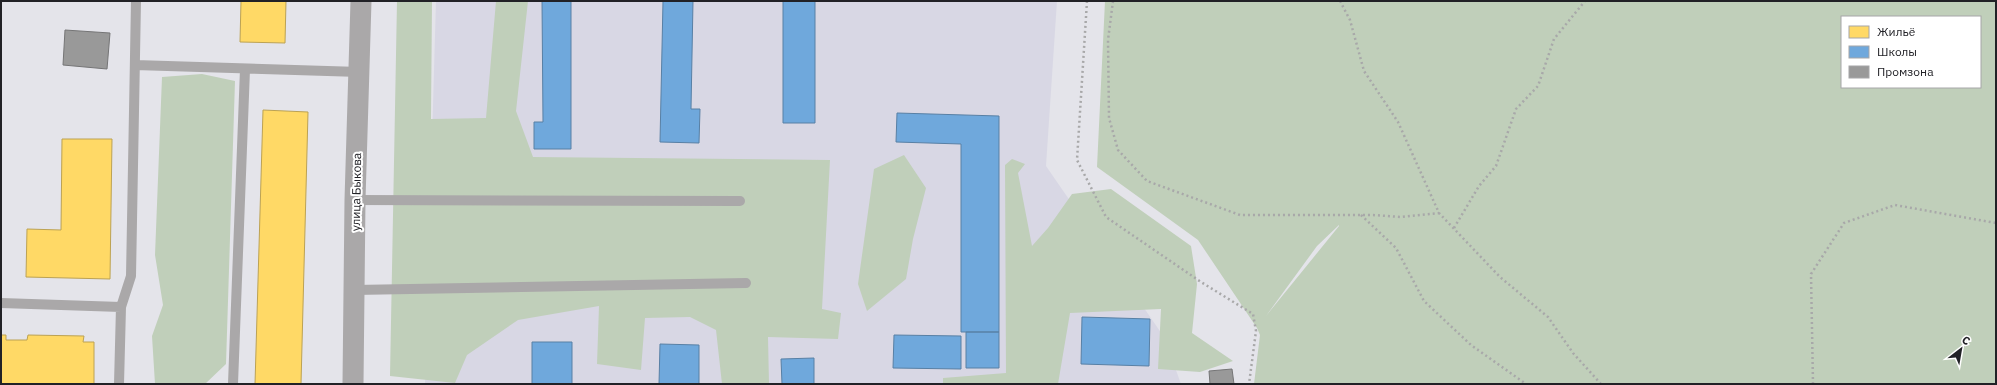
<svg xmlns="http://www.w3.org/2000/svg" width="1997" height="385" font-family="'IBM Plex Sans',sans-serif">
<rect width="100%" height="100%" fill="#e4e4ea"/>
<path fill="#d8d7e4" d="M 436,1 L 1057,1 L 1046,166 L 1164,337 L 1181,384 L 425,384 Z"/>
<path fill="#c0cfba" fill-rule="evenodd" d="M 397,1 L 432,1 L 431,119 L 486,118 L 496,1 L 528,1 L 516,111 L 533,157 L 830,160 L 822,309 L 841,313 L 838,339 L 768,337 L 769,384 L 722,384 L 716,330 L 690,317 L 645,318 L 641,370 L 597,364 L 599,306 L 518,320 L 467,355 L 455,383 L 390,376 Z
M 1105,1 L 1996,1 L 1996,384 L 1254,384 L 1260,335 L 1257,328 L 1198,240 L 1097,167 ZM 1842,17 L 1980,17 L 1980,87 L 1842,87 ZM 1339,225 L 1339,226 L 1266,316 L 1317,246 Z
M 202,74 L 235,81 L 226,364 L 205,384 L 155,384 L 152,336 L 163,305 L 155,255 L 162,77 Z
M 904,155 L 926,188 L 913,239 L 906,279 L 867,311 L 858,284 L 874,169 Z
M 1012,159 L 1025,164 L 1018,173 L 1032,246 L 1048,228 L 1072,194 L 1111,189 L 1191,246 L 1197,284 L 1192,333 L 1233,361 L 1200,372 L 1158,369 L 1161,309 L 1070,313 L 1058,384 L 943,384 L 943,378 L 1006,373 L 1005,165 Z"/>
<path fill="#ffd966" stroke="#bca253" d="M 241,1 L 286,1 L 285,43 L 240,42 Z
M 263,110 L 308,112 L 301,384 L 255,384 Z
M 62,139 L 112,139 L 110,279 L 26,277 L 27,229 L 61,230 Z
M 1,335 L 6,335 L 6,340 L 27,340 L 28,335 L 84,336 L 83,342 L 94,342 L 94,384 L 1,384 Z"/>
<path fill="#6fa8dc" stroke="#5880a5" d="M 542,1 L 571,1 L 571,149 L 534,149 L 534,122 L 543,122 Z
M 663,1 L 693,1 L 691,109 L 700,109 L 699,143 L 660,142 Z
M 783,1 L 815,1 L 815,123 L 783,123 Z
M 897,113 L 999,116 L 999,332 L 961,332 L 961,144 L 896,142 Z
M 1082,317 L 1150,319 L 1149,366 L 1081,364 Z
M 966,332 L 999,332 L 999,368 L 966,368 Z
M 894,335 L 961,336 L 961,369 L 893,368 Z
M 532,342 L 572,342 L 572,384 L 532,384 Z
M 660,344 L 699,345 L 699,384 L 659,384 Z
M 814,358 L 814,384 L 782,384 L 781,359 Z"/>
<path fill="#999" stroke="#757576" d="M 65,30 L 110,33 L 107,69 L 63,65 Z
M 1232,369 L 1234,384 L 1210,384 L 1209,371 Z"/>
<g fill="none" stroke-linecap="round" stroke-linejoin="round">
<path stroke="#a8a8a9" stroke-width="2.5" stroke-dasharray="2 3" stroke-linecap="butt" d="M 1087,1 L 1077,160 L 1106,217 L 1201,282 L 1253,314 L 1256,331 L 1249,384
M 1113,1 L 1108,40 L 1109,118 L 1118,150 L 1147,181 L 1240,215 L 1373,215 L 1401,217 L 1439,213
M 1340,1 L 1350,20 L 1364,71 L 1398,122 L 1439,213 L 1500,277 L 1548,317 L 1573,353 L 1601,384
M 1361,215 L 1396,248 L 1424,301 L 1471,345 L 1526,384
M 1454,228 L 1479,186 L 1496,166 L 1516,109 L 1538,86 L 1554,39 L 1585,1
M 1813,384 L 1811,274 L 1844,223 L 1895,205 L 1996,223"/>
<path stroke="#aaa8a9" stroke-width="10" d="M 135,65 L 360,72
M 355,200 L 740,201
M 354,290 L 746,283
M 1,303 L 121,307
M 119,384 L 121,307 L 131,276 L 136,1
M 233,384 L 245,69"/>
<path stroke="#aaa8a9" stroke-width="21" d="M 353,384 L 355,200 L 361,1"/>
</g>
<g text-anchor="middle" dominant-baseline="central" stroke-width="4" stroke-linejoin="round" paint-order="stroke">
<g font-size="12" fill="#212126" stroke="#fff">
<text transform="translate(356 192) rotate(-89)">улица Быкова</text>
</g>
</g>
<rect width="1997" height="385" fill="none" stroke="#212126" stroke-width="4"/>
<rect x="1841" y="16" width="140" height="72" fill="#ffffff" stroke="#a6a6a8"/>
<rect x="1849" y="26" width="20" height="12" fill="#ffd966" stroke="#a6a6a8"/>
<text x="1877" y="36" font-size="12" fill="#212126">Жильё</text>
<rect x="1849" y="46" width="20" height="12" fill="#6fa8dc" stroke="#a6a6a8"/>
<text x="1877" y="56" font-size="12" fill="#212126">Школы</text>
<rect x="1849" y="66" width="20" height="12" fill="#999999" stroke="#a6a6a8"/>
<text x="1877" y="76" font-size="12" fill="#212126">Промзона</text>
<g transform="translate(1961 349) rotate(31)" stroke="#ffffff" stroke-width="3" paint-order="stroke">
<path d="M0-3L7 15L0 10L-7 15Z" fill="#212126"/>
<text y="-6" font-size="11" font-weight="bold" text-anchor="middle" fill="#212126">С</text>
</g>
</svg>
